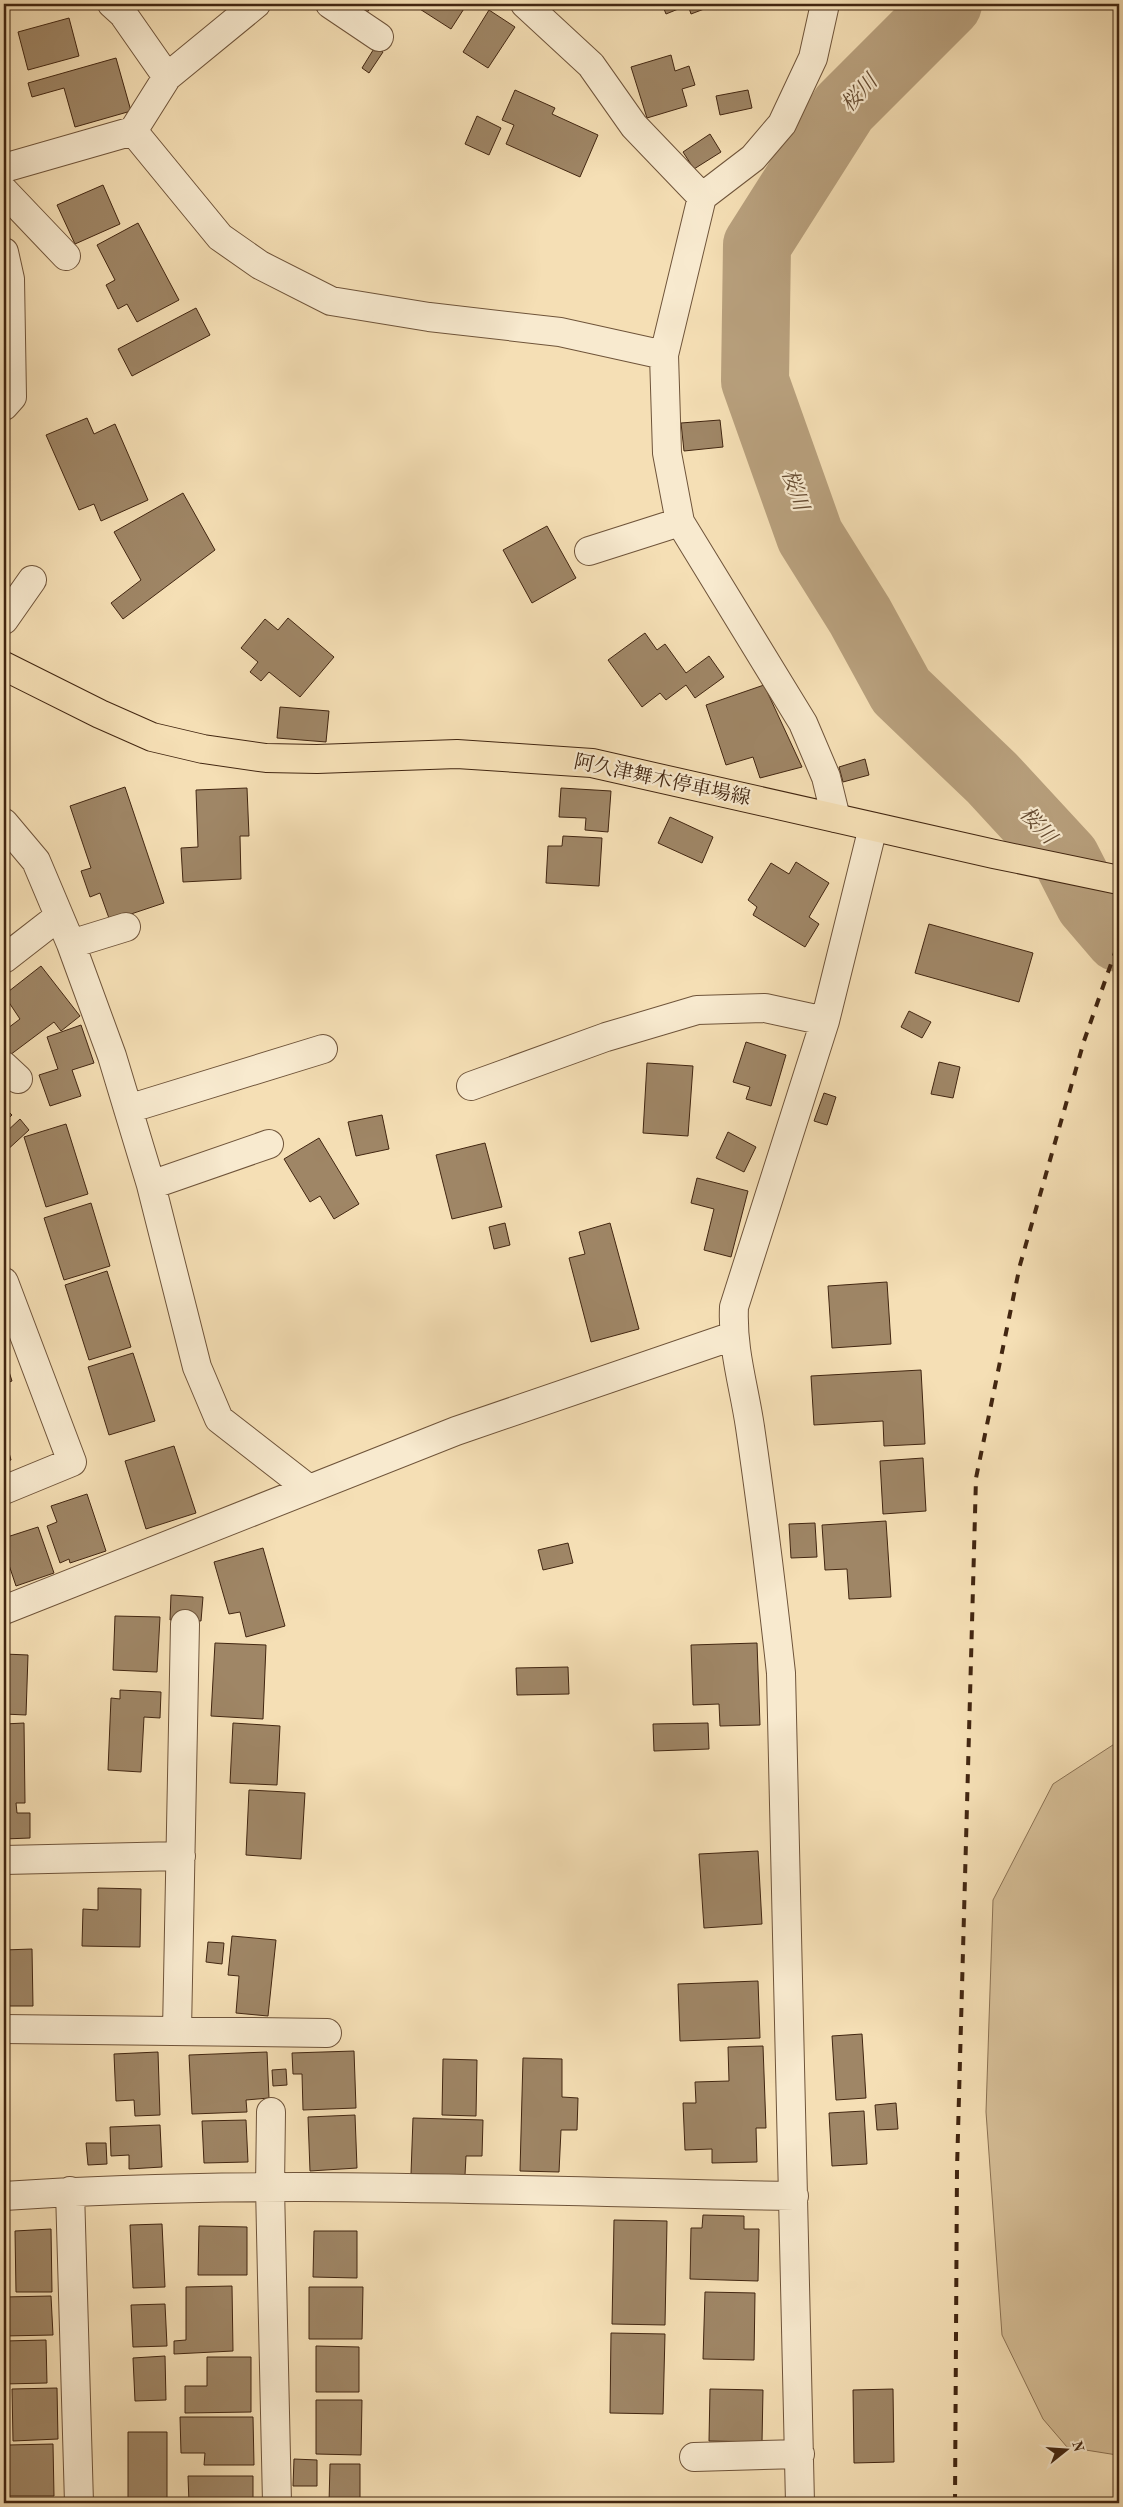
<svg xmlns="http://www.w3.org/2000/svg" width="1123" height="2507" font-family="'Old Standard TT','Noto Serif JP',serif">
<rect width="100%" height="100%" fill="#f5dfb5"/>
<filter id="stains"><feTurbulence type="fractalNoise" baseFrequency=".004" numOctaves="4"/><feColorMatrix values="0 0 0 0 .2 0 0 0 0 .09 0 0 0 0 .02 0 0 0 .5 -.17"/></filter>
<radialGradient id="worn" r=".72"><stop offset=".6" stop-color="#630" stop-opacity="0"/><stop offset="1" stop-color="#630" stop-opacity=".3"/></radialGradient>
<path fill="#d7c099" stroke="#8c7355" d="M 1119,1741 L 1119,2454 L 1117,2455 L 1067,2447 L 1043,2419 L 1002,2335 L 986,2112 L 993,1900 L 1053,1784 Z"/>
<g fill="none" stroke-linecap="round" stroke-linejoin="round">
<path stroke="#b8a07d" stroke-width="68" d="M 948,4 L 844,108 L 757,245 L 755,381 L 810,536 L 860,616 L 901,691 L 992,778 L 1066,858 L 1089,903 L 1119,938"/>
</g>
<path fill="#9f8666" stroke="#422611" d="M 351,4 L 373,4 L 366,14 Z
M 412,4 L 467,4 L 451,29 Z
M 662,4 L 711,4 L 712,6 L 691,14 L 688,5 L 666,14 Z
M 489,10 L 515,27 L 488,68 L 463,52 Z
M 69,18 L 79,56 L 28,70 L 18,32 Z
M 375,47 L 383,52 L 369,73 L 362,68 Z
M 671,55 L 675,71 L 689,66 L 695,85 L 682,89 L 687,106 L 647,118 L 631,67 Z
M 116,58 L 131,111 L 75,127 L 64,88 L 32,97 L 28,83 Z
M 515,90 L 555,108 L 552,114 L 598,135 L 580,177 L 506,144 L 514,125 L 502,120 Z
M 748,90 L 752,108 L 720,115 L 716,96 Z
M 477,116 L 501,128 L 489,155 L 465,144 Z
M 710,134 L 721,152 L 694,169 L 683,152 Z
M 103,185 L 120,224 L 75,244 L 57,205 Z
M 138,223 L 179,300 L 137,322 L 127,304 L 118,309 L 106,285 L 115,280 L 97,245 Z
M 196,308 L 210,335 L 132,376 L 118,349 Z
M 87,418 L 94,434 L 115,424 L 148,500 L 101,521 L 94,504 L 79,510 L 46,435 Z
M 720,420 L 723,447 L 684,451 L 681,423 Z
M 183,493 L 215,550 L 123,619 L 111,603 L 141,580 L 114,532 Z
M 547,526 L 576,578 L 532,603 L 503,550 Z
M 288,618 L 334,657 L 300,697 L 269,672 L 261,681 L 250,672 L 258,662 L 241,648 L 265,619 L 278,630 Z
M 645,633 L 657,650 L 665,644 L 686,673 L 709,656 L 724,677 L 695,698 L 686,685 L 666,700 L 660,693 L 642,707 L 608,660 Z
M 764,685 L 802,767 L 760,778 L 753,757 L 726,765 L 706,705 Z
M 280,707 L 329,711 L 326,742 L 277,738 Z
M 865,759 L 869,775 L 843,782 L 839,767 Z
M 125,787 L 164,903 L 110,921 L 100,893 L 90,897 L 81,871 L 91,868 L 70,806 Z
M 247,788 L 249,836 L 240,836 L 241,879 L 183,882 L 181,848 L 198,847 L 196,790 Z
M 561,788 L 611,791 L 608,832 L 585,830 L 586,818 L 559,817 Z
M 670,817 L 713,837 L 702,863 L 658,843 Z
M 563,836 L 602,838 L 599,886 L 546,883 L 548,846 L 562,846 Z
M 796,862 L 829,883 L 809,917 L 819,924 L 805,947 L 753,915 L 757,907 L 748,900 L 771,863 L 789,874 Z
M 929,924 L 1033,953 L 1019,1002 L 915,973 Z
M 41,966 L 80,1016 L 61,1031 L 54,1022 L 10,1055 L 4,1047 L 4,1031 L 20,1019 L 4,995 Z
M 909,1011 L 931,1022 L 922,1038 L 901,1027 Z
M 81,1025 L 94,1063 L 72,1070 L 81,1096 L 50,1106 L 39,1075 L 58,1069 L 47,1037 Z
M 746,1042 L 786,1055 L 771,1106 L 746,1099 L 750,1087 L 733,1082 Z
M 939,1062 L 960,1067 L 953,1098 L 931,1094 Z
M 647,1063 L 693,1066 L 688,1136 L 643,1133 Z
M 824,1093 L 836,1097 L 827,1125 L 814,1121 Z
M 4,1107 L 12,1115 L 4,1123 Z
M 382,1115 L 389,1149 L 356,1156 L 348,1122 Z
M 20,1119 L 29,1130 L 4,1153 L 4,1134 Z
M 66,1124 L 88,1194 L 46,1207 L 24,1137 Z
M 728,1132 L 756,1147 L 744,1172 L 716,1158 Z
M 319,1138 L 359,1204 L 334,1219 L 320,1196 L 310,1202 L 284,1159 Z
M 485,1143 L 502,1207 L 452,1219 L 436,1155 Z
M 697,1178 L 748,1191 L 731,1257 L 704,1250 L 714,1209 L 691,1203 Z
M 91,1203 L 110,1266 L 64,1280 L 44,1218 Z
M 505,1223 L 510,1245 L 494,1249 L 489,1227 Z
M 610,1223 L 639,1329 L 591,1342 L 569,1258 L 585,1254 L 579,1232 Z
M 107,1271 L 131,1347 L 89,1360 L 65,1285 Z
M 887,1282 L 891,1344 L 832,1348 L 828,1286 Z
M 133,1353 L 155,1421 L 109,1435 L 88,1367 Z
M 4,1356 L 12,1381 L 4,1384 Z
M 921,1370 L 925,1444 L 884,1446 L 883,1421 L 814,1425 L 811,1376 Z
M 4,1434 L 11,1460 L 4,1462 Z
M 174,1446 L 196,1513 L 146,1529 L 125,1461 Z
M 923,1458 L 926,1511 L 883,1514 L 880,1461 Z
M 87,1494 L 106,1551 L 70,1563 L 69,1559 L 60,1563 L 47,1526 L 57,1522 L 51,1506 Z
M 886,1521 L 891,1597 L 849,1599 L 847,1569 L 825,1570 L 822,1525 Z
M 815,1523 L 817,1557 L 791,1558 L 789,1524 Z
M 38,1527 L 54,1573 L 16,1586 L 4,1550 L 4,1538 Z
M 568,1543 L 573,1563 L 543,1570 L 538,1550 Z
M 263,1548 L 285,1626 L 246,1637 L 240,1612 L 229,1614 L 214,1562 Z
M 171,1595 L 203,1597 L 201,1621 L 170,1620 Z
M 115,1616 L 160,1617 L 157,1672 L 113,1670 Z
M 215,1643 L 266,1645 L 263,1719 L 211,1716 Z
M 757,1643 L 760,1725 L 720,1726 L 719,1704 L 693,1705 L 691,1645 Z
M 4,1654 L 28,1655 L 26,1715 L 4,1714 Z
M 568,1667 L 569,1694 L 517,1695 L 516,1668 Z
M 120,1690 L 161,1692 L 160,1718 L 144,1717 L 141,1772 L 108,1770 L 111,1698 L 120,1699 Z
M 24,1723 L 25,1803 L 16,1803 L 17,1813 L 30,1813 L 30,1838 L 4,1839 L 4,1724 Z
M 233,1723 L 280,1726 L 277,1785 L 230,1783 Z
M 708,1723 L 709,1749 L 654,1751 L 653,1724 Z
M 249,1790 L 305,1793 L 301,1859 L 246,1855 Z
M 758,1851 L 762,1924 L 704,1928 L 699,1854 Z
M 98,1888 L 141,1889 L 140,1947 L 82,1946 L 83,1909 L 98,1910 Z
M 232,1936 L 276,1940 L 268,2016 L 236,2013 L 239,1976 L 228,1975 Z
M 208,1942 L 224,1943 L 222,1964 L 206,1962 Z
M 32,1949 L 33,2006 L 4,2006 L 4,1950 Z
M 758,1981 L 760,2038 L 680,2041 L 678,1984 Z
M 862,2034 L 866,2098 L 836,2100 L 832,2036 Z
M 763,2046 L 766,2128 L 756,2128 L 757,2162 L 712,2163 L 712,2149 L 685,2150 L 683,2103 L 696,2103 L 695,2082 L 729,2081 L 728,2047 Z
M 354,2051 L 356,2108 L 303,2110 L 302,2074 L 293,2074 L 292,2053 Z
M 158,2052 L 160,2115 L 135,2116 L 134,2100 L 116,2101 L 114,2054 Z
M 267,2052 L 269,2098 L 246,2100 L 247,2112 L 192,2114 L 189,2055 Z
M 523,2058 L 562,2059 L 562,2097 L 578,2098 L 577,2130 L 561,2130 L 559,2172 L 520,2171 Z
M 443,2059 L 477,2060 L 476,2116 L 442,2115 Z
M 286,2069 L 287,2085 L 273,2086 L 272,2070 Z
M 896,2103 L 898,2129 L 877,2130 L 875,2105 Z
M 864,2111 L 867,2164 L 832,2166 L 829,2113 Z
M 355,2115 L 357,2168 L 310,2171 L 308,2117 Z
M 413,2118 L 483,2120 L 482,2156 L 466,2156 L 465,2175 L 411,2174 Z
M 246,2120 L 248,2162 L 204,2163 L 202,2121 Z
M 160,2125 L 162,2167 L 129,2169 L 129,2155 L 111,2156 L 110,2127 Z
M 86,2143 L 106,2143 L 107,2164 L 88,2165 Z
M 703,2215 L 744,2216 L 744,2229 L 759,2229 L 758,2281 L 690,2279 L 691,2228 L 702,2228 Z
M 614,2220 L 667,2221 L 665,2325 L 612,2324 Z
M 162,2224 L 165,2287 L 133,2288 L 130,2225 Z
M 199,2226 L 247,2227 L 247,2275 L 198,2275 Z
M 51,2229 L 52,2292 L 16,2292 L 15,2231 Z
M 314,2231 L 357,2231 L 357,2278 L 313,2277 Z
M 232,2286 L 233,2351 L 174,2354 L 174,2341 L 186,2340 L 186,2287 Z
M 309,2287 L 363,2287 L 362,2339 L 309,2339 Z
M 705,2292 L 755,2293 L 754,2360 L 703,2359 Z
M 51,2296 L 53,2335 L 4,2336 L 4,2297 Z
M 165,2304 L 167,2346 L 133,2347 L 131,2305 Z
M 611,2333 L 665,2334 L 663,2414 L 610,2413 Z
M 46,2340 L 47,2383 L 4,2384 L 4,2341 Z
M 316,2346 L 359,2347 L 359,2392 L 316,2392 Z
M 165,2356 L 166,2400 L 135,2401 L 133,2358 Z
M 207,2357 L 251,2357 L 251,2412 L 185,2413 L 185,2386 L 207,2386 Z
M 57,2388 L 58,2439 L 13,2441 L 12,2389 Z
M 710,2389 L 763,2390 L 762,2442 L 709,2441 Z
M 893,2389 L 894,2462 L 854,2463 L 853,2390 Z
M 316,2400 L 362,2400 L 361,2455 L 316,2454 Z
M 180,2417 L 253,2417 L 254,2465 L 204,2465 L 205,2453 L 181,2453 Z
M 128,2432 L 167,2432 L 167,2503 L 128,2503 Z
M 53,2444 L 54,2496 L 9,2496 L 8,2445 Z
M 294,2459 L 317,2460 L 317,2486 L 293,2486 Z
M 330,2464 L 360,2464 L 360,2503 L 329,2503 Z
M 188,2476 L 253,2476 L 253,2503 L 189,2503 Z"/>
<g fill="none" stroke-linecap="round" stroke-linejoin="round">
<defs>
<path id="minor" d="M 112,4 L 123,14 L 167,77
M 330,4 L 379,37
M 525,4 L 591,65 L 634,126 L 702,197
M 825,4 L 813,58 L 782,124 L 753,158 L 702,197 L 664,355 L 667,453 L 680,522 L 803,723 L 826,777 L 836,818
M 133,131 L 220,237 L 260,265 L 331,301 L 429,317 L 560,332 L 664,355
M 4,168 L 133,131 L 167,77 L 256,4
M 4,191 L 66,256
M 4,252 L 10,279 L 12,397 L 4,406
M 589,551 L 680,522
M 4,620 L 32,580
M 4,823 L 36,861 L 71,944 L 112,1056 L 151,1185 L 197,1367 L 219,1419 L 309,1489
M 71,944 L 126,927
M 4,959 L 58,917
M 4,1066 L 18,1079
M 471,1086 L 606,1037 L 697,1010 L 765,1008 L 825,1021
M 128,1109 L 323,1049
M 151,1185 L 269,1144
M 4,1282 L 72,1462 L 4,1490
M 4,1610 L 456,1431 L 733,1336
M 4,1860 L 181,1856
M 4,2029 L 327,2033
M 177,2031 L 185,1624
M 271,2112 L 270,2187 L 277,2503
M 70,2191 L 79,2503
M 4,2196 C 265,2178 532,2192 794,2196
M 694,2457 L 800,2454
M 800,2503 L 781,1673 C 772,1591 762,1509 750,1427 C 744,1386 732,1350 734,1307 L 825,1021 L 873,827"/>
<path id="major" d="M 4,666 L 100,714 L 152,737 L 203,749 L 266,758 L 317,759 L 457,754 L 592,763 L 994,854 L 1119,880"/>
</defs>
<use href="#minor" stroke="#6f543a" stroke-width="30"/>
<use href="#major" stroke="#422611" stroke-width="30"/>
<use href="#minor" stroke="#f8eacf" stroke-width="28"/>
<use href="#major" stroke="#f5dfb5" stroke-width="28"/>
<path stroke="#422611" stroke-width="4" stroke-dasharray="9 9" stroke-linecap="butt" d="M 955,2503 L 957,2169 L 976,1478 L 1020,1265 L 1084,1041 L 1119,941"/>
</g>
<g text-anchor="middle" dominant-baseline="central" stroke-width="4.5" stroke-linejoin="round" paint-order="stroke">
<g font-size="20" fill="#422611" stroke="#f8eacf">
<text transform="translate(662 781) rotate(12)">阿久津舞木停車場線</text>
</g>
<g font-size="21" font-style="italic" fill="#654b31" stroke="#f8eacf">
<text transform="translate(860 94) rotate(-47)">桜川</text>
<text transform="translate(794 490) rotate(71)">桜川</text>
<text transform="translate(1037 826) rotate(47)">桜川</text>
</g>
</g>
<rect width="1123" height="2507" fill="none" stroke="#f5dfb5" stroke-width="20"/>
<rect x="5" y="5" width="1113" height="2497" fill="none" stroke="#422611" stroke-width="2.5"/>
<rect x="10" y="10" width="1103" height="2487" fill="none" stroke="#422611"/>
<g transform="translate(1066 2450) rotate(73)" stroke="#f8eacf" stroke-width="4" paint-order="stroke">
<path d="M0-4L9 19L0 12L-9 19Z" fill="#422611"/>
<text y="-8" font-size="14" font-weight="bold" text-anchor="middle" fill="#422611">N</text>
</g>
<rect width="100%" height="100%" filter="url(#stains)"/>
<rect width="100%" height="100%" fill="url(#worn)"/>
</svg>
